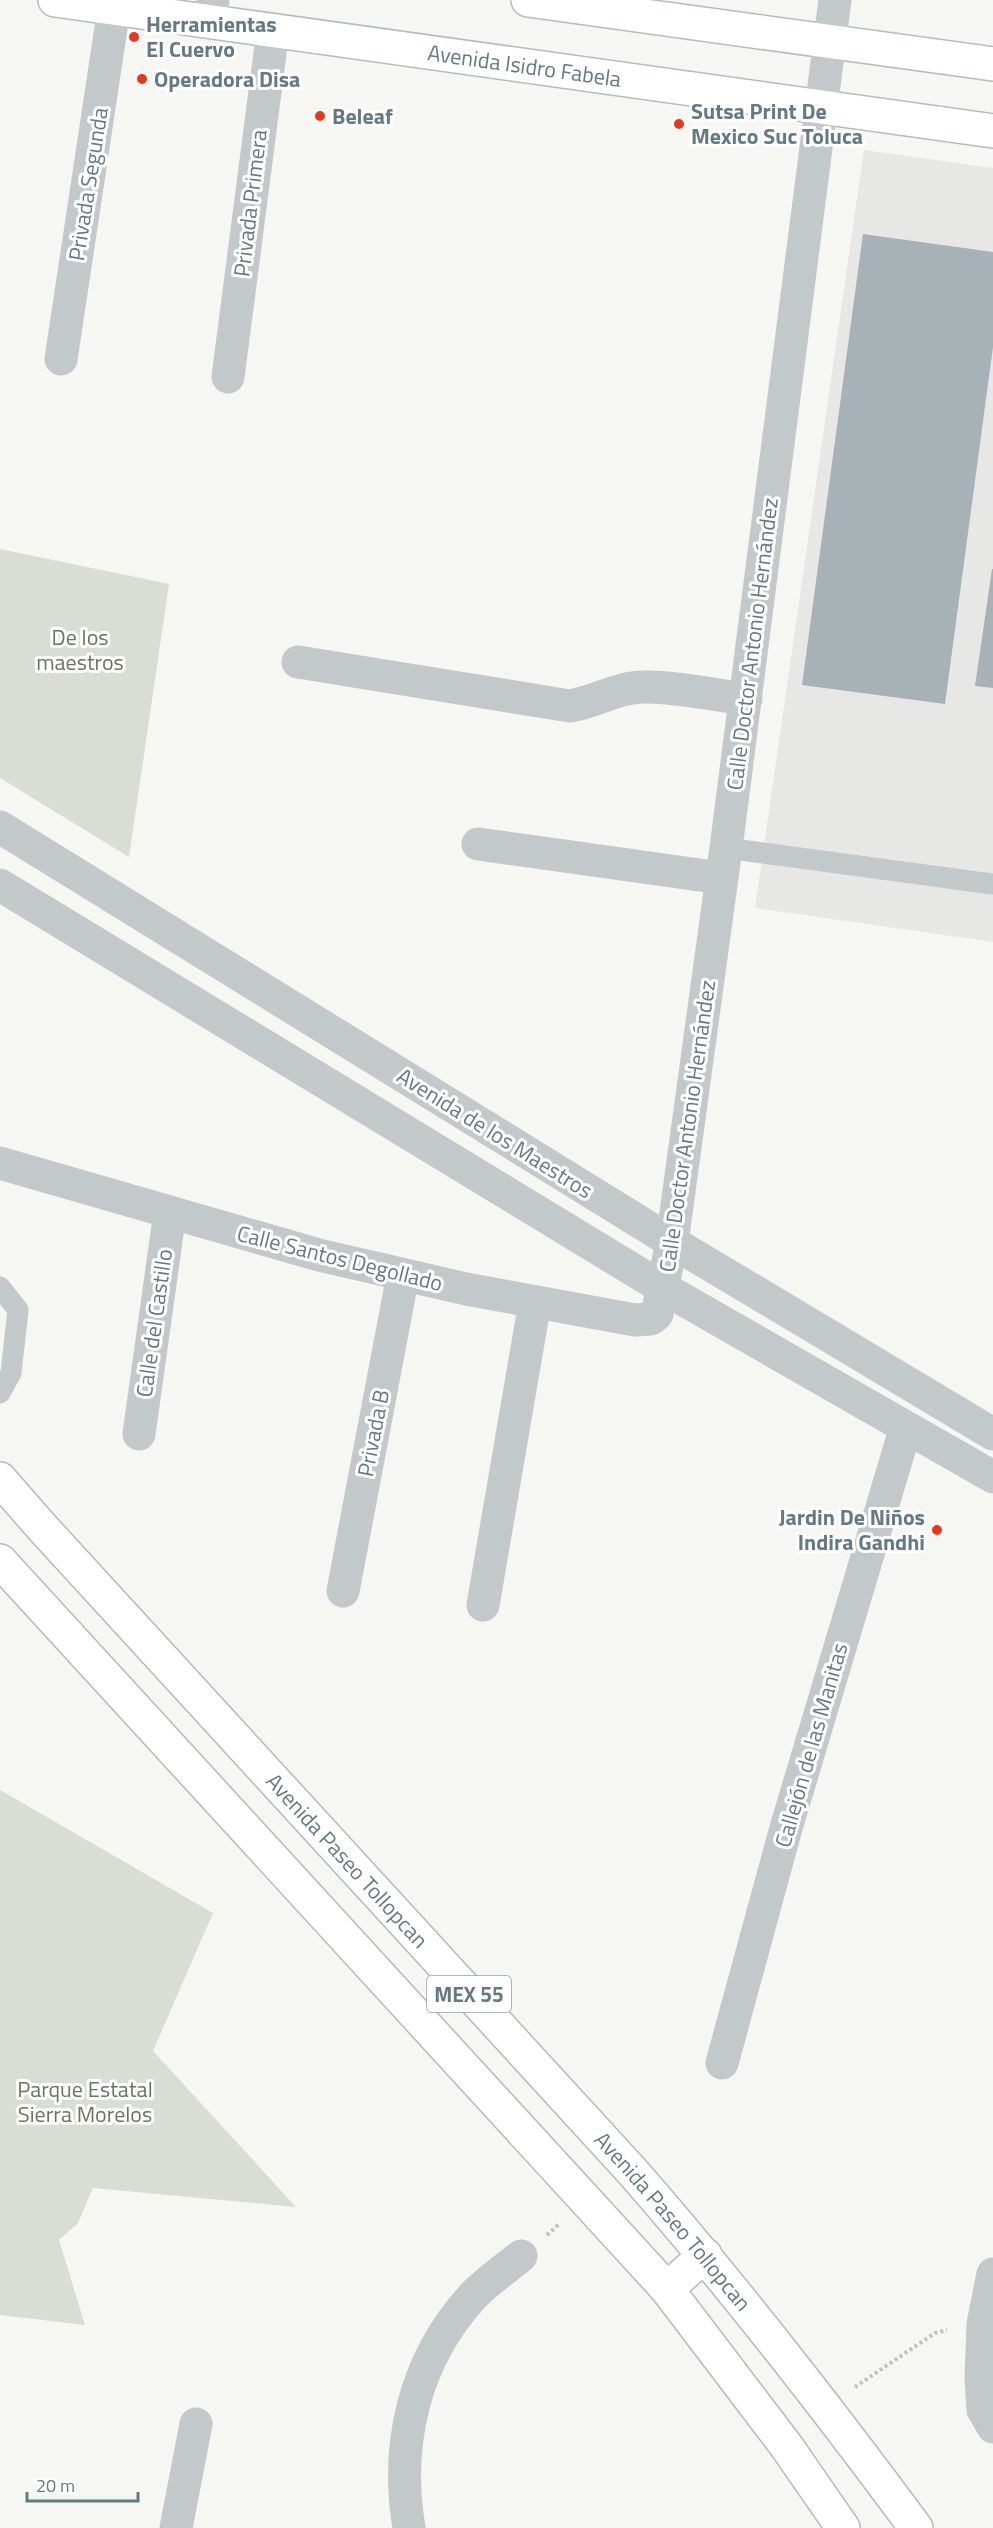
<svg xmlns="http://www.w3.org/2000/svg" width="993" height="2528" font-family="'Titillium Web',sans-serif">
<rect width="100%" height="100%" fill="#f6f6f2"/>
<path fill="#e7e7e6" d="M 864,150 L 993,168 L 993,942 L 755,908 Z"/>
<path fill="#d8ded3" d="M 0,549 L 169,584 L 129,857 L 0,778 Z
M 0,1790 L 213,1913 L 153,2051 L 296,2207 L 93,2188 L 78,2223 L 59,2240 L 85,2325 L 0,2315 Z"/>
<path fill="#a7b2b6" d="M 863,234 L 993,252 L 993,347 L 945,704 L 802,685 Z
M 992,569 L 993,569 L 993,688 L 975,686 Z"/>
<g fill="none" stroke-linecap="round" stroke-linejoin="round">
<defs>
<g id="secondary">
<path id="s1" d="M 55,0 L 993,131"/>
<path d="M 528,0 L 993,64"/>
<path d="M 667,2289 L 705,2255"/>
</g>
<g id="trunk">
<path id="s2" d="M 0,1479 L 40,1525 L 631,2170 C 732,2285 825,2405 916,2528"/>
<path d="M 0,1561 L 667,2289 L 787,2447 L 843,2528"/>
</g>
</defs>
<use href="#secondary" stroke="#b5bcbf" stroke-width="36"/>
<use href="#trunk" stroke="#b5babc" stroke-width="36"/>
<path stroke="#bfc1c3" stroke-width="4" stroke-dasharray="3 3" stroke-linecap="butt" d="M 547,2235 L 559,2224
M 855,2387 L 935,2333 L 947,2330"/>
<path stroke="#c3c8ca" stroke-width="21" d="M 726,848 L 993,884
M 0,1287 L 18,1310 L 11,1373 L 0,1393"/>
<path stroke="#c3c8ca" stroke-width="33" d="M 210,21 L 213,0
M 61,359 L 114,8
M 228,377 L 273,30
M 298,662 L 570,706 C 595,702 618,687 643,687 C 672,686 715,695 746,699
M 0,827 L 672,1242 L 993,1434
M 478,844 L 721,878
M 0,885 L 663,1288 L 993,1477
M 0,1163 L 319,1255 L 466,1289 L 635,1320 L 651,1319 L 657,1314 L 672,1242 L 726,848 L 835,0
M 139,1434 L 170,1212
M 343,1591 L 403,1275
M 483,1605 L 535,1302
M 722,2063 L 786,1828 L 906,1427
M 993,2274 L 983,2324 L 981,2378 L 983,2410 L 993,2427
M 176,2528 L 196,2424
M 409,2528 C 395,2444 414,2361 472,2297 C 486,2282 505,2269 521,2256"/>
<use href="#secondary" stroke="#fff" stroke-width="33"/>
<use href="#trunk" stroke="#fff" stroke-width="33"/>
</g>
<g fill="#ee341a" stroke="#fff" stroke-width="2">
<circle cx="134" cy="37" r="6"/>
<circle cx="142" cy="79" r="6"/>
<circle cx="320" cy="116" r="6"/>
<circle cx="679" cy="124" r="6"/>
<circle cx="937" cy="1530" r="6"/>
</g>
<g text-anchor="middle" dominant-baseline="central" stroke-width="6" stroke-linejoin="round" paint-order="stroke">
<rect fill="#fff" stroke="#92a2aa" stroke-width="1.5" x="427" y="1976" width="84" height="36" rx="4.5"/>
<g font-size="21" font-weight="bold" fill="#637a85">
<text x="469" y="1994">MEX 55</text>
</g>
<g font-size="22" font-weight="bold" fill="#637a85" stroke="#fff" text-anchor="start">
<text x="146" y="24">Herramientas<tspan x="146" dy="25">El Cuervo</tspan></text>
<text x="154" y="79">Operadora Disa</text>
<text x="691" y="111">Sutsa Print De<tspan x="691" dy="25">Mexico Suc Toluca</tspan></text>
<text x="332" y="116">Beleaf</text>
<text x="925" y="1517" text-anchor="end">Jardin De Niños<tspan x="925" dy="25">Indira Gandhi</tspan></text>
</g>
<g font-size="22" fill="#637a85" stroke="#fff">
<text stroke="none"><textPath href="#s1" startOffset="474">Avenida Isidro Fabela</textPath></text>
<text transform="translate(88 184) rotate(-81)">Privada Segunda</text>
<text transform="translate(250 203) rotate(-83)">Privada Primera</text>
<text transform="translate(752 644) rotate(-83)">Calle Doctor Antonio Hernández</text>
<text transform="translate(687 1126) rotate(-82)">Calle Doctor Antonio Hernández</text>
<text transform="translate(495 1133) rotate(32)">Avenida de los Maestros</text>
<text transform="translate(340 1258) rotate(14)">Calle Santos Degollado</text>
<text transform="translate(154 1323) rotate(-82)">Calle del Castillo</text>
<text transform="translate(373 1433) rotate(-79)">Privada B</text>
<text transform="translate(811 1745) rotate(-74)">Callejón de las Manitas</text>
<text stroke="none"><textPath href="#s2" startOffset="516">Avenida Paseo Tollopcan</textPath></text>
<text stroke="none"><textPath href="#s2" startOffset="1002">Avenida Paseo Tollopcan</textPath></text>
</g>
<g font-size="22" fill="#66775e" stroke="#fff">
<text x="80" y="637">De los<tspan x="80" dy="25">maestros</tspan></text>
<text x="85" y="2089">Parque Estatal<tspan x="85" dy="25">Sierra Morelos</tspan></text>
</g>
</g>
<path d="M27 2492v9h111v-9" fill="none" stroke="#637a85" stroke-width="3"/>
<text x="36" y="2492" font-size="18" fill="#637a85" stroke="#ffffff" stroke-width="4.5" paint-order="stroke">20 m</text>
</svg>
